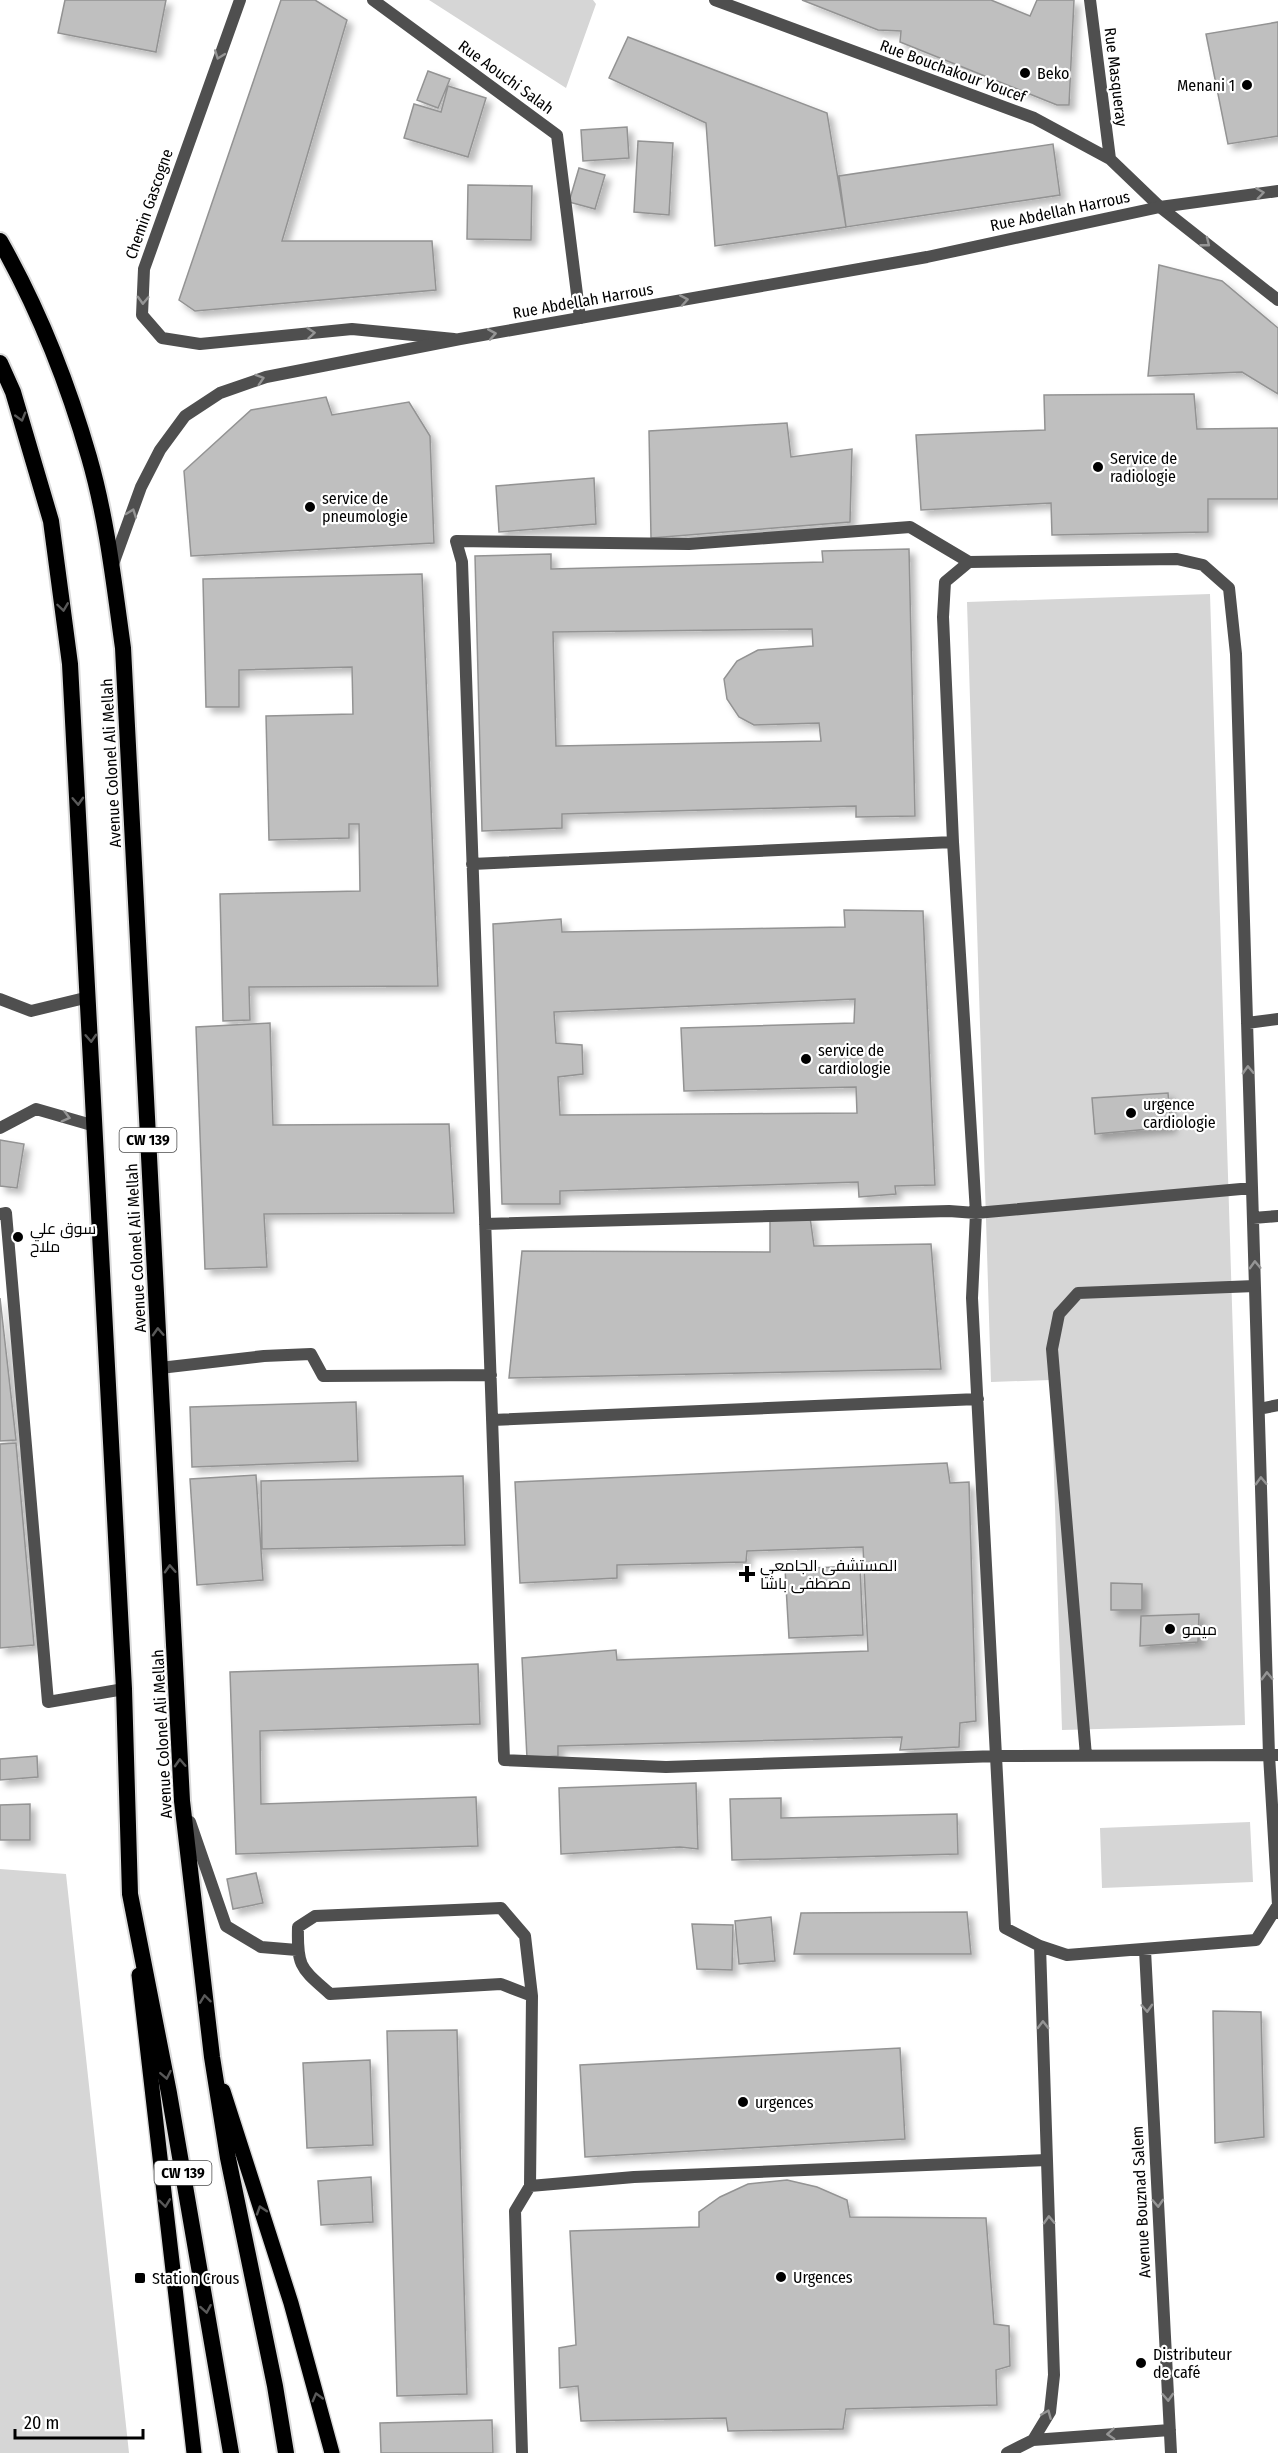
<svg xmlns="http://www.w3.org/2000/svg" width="1278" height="2453" font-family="'Fira Sans Condensed',Cairo,sans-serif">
<defs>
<filter id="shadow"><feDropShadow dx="5.5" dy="5.5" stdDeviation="3" flood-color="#0004"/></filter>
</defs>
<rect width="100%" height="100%" fill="#fff"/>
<path fill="#d6d6d6" d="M 429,0 L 593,0 L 596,4 L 566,88 Z
M 1210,594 L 1245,1725 L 1062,1730 L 1051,1380 L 991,1382 L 967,602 Z
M 1250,1822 L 1253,1882 L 1102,1888 L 1100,1828 Z
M 0,1869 L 66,1874 L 129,2453 L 0,2453 Z"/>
<path fill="#bfbfbf" stroke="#939393" stroke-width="1.5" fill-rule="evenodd" filter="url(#shadow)" d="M 65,0 L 166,0 L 156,52 L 58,33 Z
M 281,0 L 315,0 L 347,20 L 282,241 L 432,241 L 436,290 L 195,311 L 179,300 Z
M 802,0 L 991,0 L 1030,16 L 1037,0 L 1074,0 L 1069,105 L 1057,105 L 900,42 L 901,31 L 878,30 Z
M 1278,22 L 1278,136 L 1228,144 L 1206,34 Z
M 628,37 L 827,113 L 846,227 L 715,246 L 706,123 L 609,78 Z
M 428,71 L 450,79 L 438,108 L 417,100 Z
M 448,86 L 486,98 L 468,157 L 404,138 L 414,104 L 441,112 Z
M 627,127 L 629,158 L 583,161 L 581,130 Z
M 638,141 L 673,143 L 669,215 L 634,212 Z
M 1053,144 L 1060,195 L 846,227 L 839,176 Z
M 579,168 L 605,175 L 595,209 L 569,202 Z
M 468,185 L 532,186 L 531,240 L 467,239 Z
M 1159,265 L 1222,281 L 1278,328 L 1278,394 L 1242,372 L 1148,376 Z
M 1194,394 L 1197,429 L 1278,428 L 1278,499 L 1208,499 L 1208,532 L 1052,535 L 1051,503 L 921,510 L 916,435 L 1045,430 L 1044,395 Z
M 326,397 L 332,415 L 409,402 L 430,436 L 434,543 L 191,556 L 184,471 L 251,410 Z
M 787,423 L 791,457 L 852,449 L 850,522 L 651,538 L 649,431 Z
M 594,478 L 596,524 L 499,532 L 496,486 Z
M 909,549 L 915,816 L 856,817 L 856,806 L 562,814 L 562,828 L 482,831 L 475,556 L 551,554 L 551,569 L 823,562 L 822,551 ZM 812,629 L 813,646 L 758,650 L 737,661 L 724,679 L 727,699 L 739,717 L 754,725 L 819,723 L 821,741 L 556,746 L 553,632 Z
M 422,574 L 438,986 L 249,987 L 250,1020 L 223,1021 L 220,894 L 360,891 L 359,824 L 349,824 L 349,838 L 269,840 L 266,716 L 353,714 L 352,667 L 239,670 L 239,707 L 206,707 L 203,579 Z
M 844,910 L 923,911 L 935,1185 L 895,1186 L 896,1194 L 859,1197 L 858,1182 L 560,1191 L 560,1204 L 502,1204 L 493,924 L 561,919 L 562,932 L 845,927 ZM 855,999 L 854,1023 L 681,1028 L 684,1091 L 856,1087 L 857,1113 L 560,1115 L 558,1077 L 583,1074 L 582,1045 L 556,1043 L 554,1012 Z
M 270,1023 L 273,1125 L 449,1124 L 454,1213 L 264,1214 L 267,1267 L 205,1269 L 196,1027 Z
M 1168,1093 L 1171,1127 L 1095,1134 L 1092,1098 Z
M 0,1140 L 24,1144 L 17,1188 L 0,1186 Z
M 770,1216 L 810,1217 L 814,1246 L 931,1244 L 941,1369 L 509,1378 L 522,1251 L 770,1252 Z
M 0,1298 L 16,1440 L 0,1441 Z
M 356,1402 L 358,1461 L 192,1467 L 190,1407 Z
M 16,1443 L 34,1645 L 0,1648 L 0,1444 Z
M 947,1463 L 950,1483 L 969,1482 L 976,1721 L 960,1723 L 959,1747 L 900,1750 L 902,1737 L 558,1746 L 558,1756 L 527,1758 L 522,1658 L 616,1650 L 617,1660 L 868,1651 L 863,1547 L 747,1551 L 746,1562 L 617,1565 L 617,1578 L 520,1583 L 515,1482 Z
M 256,1475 L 263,1580 L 197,1585 L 190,1479 Z
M 463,1476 L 465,1545 L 262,1549 L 261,1481 Z
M 860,1566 L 863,1635 L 789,1638 L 785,1569 Z
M 1111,1583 L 1142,1584 L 1142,1610 L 1111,1610 Z
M 1199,1614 L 1198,1642 L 1140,1646 L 1141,1616 Z
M 478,1664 L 480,1724 L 260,1731 L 261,1804 L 476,1797 L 478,1846 L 236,1854 L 230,1672 Z
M 37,1756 L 38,1777 L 0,1780 L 0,1759 Z
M 696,1783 L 698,1849 L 680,1847 L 561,1854 L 559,1788 Z
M 781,1798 L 781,1818 L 957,1814 L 958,1854 L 732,1860 L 730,1799 Z
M 30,1804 L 30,1840 L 0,1840 L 0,1805 Z
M 256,1873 L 263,1903 L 233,1909 L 227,1879 Z
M 967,1912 L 971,1954 L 794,1954 L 801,1913 Z
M 771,1917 L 775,1961 L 739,1964 L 735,1921 Z
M 692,1924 L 733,1925 L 732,1970 L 697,1969 Z
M 1213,2011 L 1261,2012 L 1264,2137 L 1215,2143 Z
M 457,2030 L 467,2394 L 397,2396 L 387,2031 Z
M 900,2048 L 905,2139 L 585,2157 L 580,2065 Z
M 370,2060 L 373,2145 L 307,2148 L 303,2063 Z
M 371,2177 L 373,2222 L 321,2225 L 318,2181 Z
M 787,2180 L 817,2187 L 847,2200 L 850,2217 L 986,2218 L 994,2324 L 1009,2326 L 1010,2366 L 996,2370 L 997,2405 L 846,2409 L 843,2429 L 728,2431 L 726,2418 L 581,2421 L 578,2386 L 560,2388 L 559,2348 L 576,2345 L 570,2231 L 699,2227 L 699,2212 L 720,2197 L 748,2184 Z
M 492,2420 L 493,2453 L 381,2453 L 380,2423 Z"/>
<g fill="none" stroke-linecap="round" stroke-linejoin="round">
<defs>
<path id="primary" d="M 139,1975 L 194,2453
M 223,2091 L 291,2303 L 332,2453"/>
<path id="trunk" d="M 0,241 C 38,308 68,384 89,457 C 107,519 114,584 123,648 L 182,1801 L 212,2057 L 228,2158 L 275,2386 L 286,2453
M 0,363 L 13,392 L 51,521 L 70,664 L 124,1689 L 130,1894 L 169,2093 L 231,2453"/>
</defs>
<use href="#primary" stroke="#dbdbdb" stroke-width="18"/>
<use href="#trunk" stroke="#dbdbdb" stroke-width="20"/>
<path stroke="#4f4f4f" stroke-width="12" d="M 969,562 L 910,527 L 689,544 L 456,541 L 462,562 L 504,1760 L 666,1767 L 998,1756 L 1278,1755
M 472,864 L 953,842
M 0,999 L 31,1011 L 89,997
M 1247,1023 L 1278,1019
M 0,1128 L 36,1109 L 95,1126
M 0,1214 L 6,1213 L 48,1702 L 124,1689
M 1253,1218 L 1278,1216
M 485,1224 L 949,1211 L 976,1213 L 1252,1188
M 160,1368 L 264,1356 L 311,1354 L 323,1376 L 491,1375
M 1259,1409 L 1278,1405
M 492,1420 L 978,1399
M 1086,1756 L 1052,1349 L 1059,1314 L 1078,1293 L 1255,1286
M 190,1822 L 226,1926 L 261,1947 L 297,1950
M 1278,1905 L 1256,1940 L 1067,1955 L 1040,1946 L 1005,1928 L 972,1298 L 976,1213 L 953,842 L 943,617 L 945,582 L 969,562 L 1177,559 L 1203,565 L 1229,588 L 1236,654 L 1269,1755 L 1278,1905 L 1278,1913
M 1145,1950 L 1171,2453
M 530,2186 L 532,1996 L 501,1984 L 330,1994 C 301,1968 297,1968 298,1927 L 315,1916 L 501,1908 L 525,1936 L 532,1996
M 1033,2440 L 1170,2430
M 522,2453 L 515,2211 L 530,2186 L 634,2177 L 1047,2160
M 1007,2453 L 1033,2440 L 1050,2412 L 1054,2375 L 1040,1946"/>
<path stroke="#4f4f4f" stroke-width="12" d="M 240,0 L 144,269 L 142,315 L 162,338 L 200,344 L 352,329 L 454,339
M 373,0 L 557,135 L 580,318
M 715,0 L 1034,118 L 1110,159 L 1160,207 L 1278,300
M 1090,0 L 1110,159"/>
<path stroke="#4f4f4f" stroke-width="12" d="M 112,567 L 141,487 L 160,450 L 185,416 L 220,393 L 266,377 L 460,339 L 927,257 L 1160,207 L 1278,191"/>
<use href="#primary" stroke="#000" stroke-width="15"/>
<use href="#trunk" stroke="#000" stroke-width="16"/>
</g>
<defs><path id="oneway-chevron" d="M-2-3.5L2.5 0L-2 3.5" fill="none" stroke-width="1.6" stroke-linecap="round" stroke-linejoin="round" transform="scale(1.5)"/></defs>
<g stroke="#959595">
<use href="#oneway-chevron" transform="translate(219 55) rotate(110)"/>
<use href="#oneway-chevron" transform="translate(1260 193) rotate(-8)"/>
<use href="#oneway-chevron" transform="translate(1206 243) rotate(38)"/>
<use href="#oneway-chevron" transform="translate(143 300) rotate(92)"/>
<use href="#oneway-chevron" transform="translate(684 300) rotate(-10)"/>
<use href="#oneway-chevron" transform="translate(311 333) rotate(-5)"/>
<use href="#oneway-chevron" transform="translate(492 334) rotate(-10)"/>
<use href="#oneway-chevron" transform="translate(260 379) rotate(-18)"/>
<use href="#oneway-chevron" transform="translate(132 513) rotate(-70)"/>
<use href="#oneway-chevron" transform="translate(1248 1070) rotate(-92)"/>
<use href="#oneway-chevron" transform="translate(66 1117) rotate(15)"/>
<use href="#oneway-chevron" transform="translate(1255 1265) rotate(-92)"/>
<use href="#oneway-chevron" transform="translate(1261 1481) rotate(-92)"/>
<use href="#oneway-chevron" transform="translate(1267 1676) rotate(-92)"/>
<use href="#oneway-chevron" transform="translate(1147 2008) rotate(87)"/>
<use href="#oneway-chevron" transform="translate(1043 2025) rotate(-91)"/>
<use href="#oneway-chevron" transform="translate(1158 2203) rotate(87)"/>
<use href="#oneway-chevron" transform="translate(1049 2220) rotate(-92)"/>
<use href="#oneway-chevron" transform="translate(1168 2397) rotate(87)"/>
<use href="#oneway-chevron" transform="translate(1047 2414) rotate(-67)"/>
<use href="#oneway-chevron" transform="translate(1111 2434) rotate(176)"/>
</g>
<g stroke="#595959">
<use href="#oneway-chevron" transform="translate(21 417) rotate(74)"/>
<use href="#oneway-chevron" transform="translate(63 607) rotate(82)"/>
<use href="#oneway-chevron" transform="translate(78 801) rotate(87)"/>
<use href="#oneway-chevron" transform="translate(91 1038) rotate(87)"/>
<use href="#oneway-chevron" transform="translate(158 1332) rotate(-93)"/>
<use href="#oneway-chevron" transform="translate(170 1569) rotate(-93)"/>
<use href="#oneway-chevron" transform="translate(180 1763) rotate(-93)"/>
<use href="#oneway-chevron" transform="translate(205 1999) rotate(-97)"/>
<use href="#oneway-chevron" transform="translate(166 2075) rotate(79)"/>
<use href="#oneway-chevron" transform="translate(165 2203) rotate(83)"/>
<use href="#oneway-chevron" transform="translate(261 2210) rotate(-108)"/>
<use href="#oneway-chevron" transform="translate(206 2309) rotate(80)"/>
<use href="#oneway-chevron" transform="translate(317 2397) rotate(-105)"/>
</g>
<g fill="#000" stroke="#fff" stroke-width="2">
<circle cx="1025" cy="73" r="6"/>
<circle cx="1247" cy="85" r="6"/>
<circle cx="1098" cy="467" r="6"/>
<circle cx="310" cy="507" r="6"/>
<circle cx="806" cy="1059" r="6"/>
<circle cx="1131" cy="1113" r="6"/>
<circle cx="18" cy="1237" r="6"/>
<path d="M744 1565h6v6h6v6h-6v6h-6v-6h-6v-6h6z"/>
<circle cx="1170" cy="1629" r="6"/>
<circle cx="743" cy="2102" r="6"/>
<circle cx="781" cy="2277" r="6"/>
<rect x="134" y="2272" width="12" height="12" rx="3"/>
<circle cx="1141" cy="2363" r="6"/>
</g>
<g text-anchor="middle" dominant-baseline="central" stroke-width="4.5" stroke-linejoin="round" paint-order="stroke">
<g fill="#fff" stroke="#4c4c4c" stroke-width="1.5">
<rect x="119.5" y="1128" width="57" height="24" rx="4.5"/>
<rect x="154.5" y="2161" width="57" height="24" rx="4.5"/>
</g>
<g font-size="15" font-weight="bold" fill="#000">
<text x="148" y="1140">CW 139</text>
<text x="183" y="2173">CW 139</text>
</g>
<g font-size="16" fill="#000" stroke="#fff">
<text transform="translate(953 71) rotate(20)">Rue Bouchakour Youcef</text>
<text transform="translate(506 77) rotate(36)">Rue Aouchi Salah</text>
<text transform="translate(1116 77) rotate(83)">Rue Masqueray</text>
<text transform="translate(149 204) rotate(-71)">Chemin Gascogne</text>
<text transform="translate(1060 211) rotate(-12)">Rue Abdellah Harrous</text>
<text transform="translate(583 301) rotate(-10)">Rue Abdellah Harrous</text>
<text transform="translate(111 763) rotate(-93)">Avenue Colonel Ali Mellah</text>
<text transform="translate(136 1248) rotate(-93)">Avenue Colonel Ali Mellah</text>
<text transform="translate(162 1734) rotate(-93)">Avenue Colonel Ali Mellah</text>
<text transform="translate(1141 2202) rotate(-93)">Avenue Bouznad Salem</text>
</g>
<g font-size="16" fill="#000" stroke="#fff" text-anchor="start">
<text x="1037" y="73">Beko</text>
<text x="1235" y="85" text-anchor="end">Menani 1</text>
<text x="1110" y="458">Service de<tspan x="1110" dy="18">radiologie</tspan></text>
<text x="322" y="498">service de<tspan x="322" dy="18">pneumologie</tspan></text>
<text x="818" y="1050">service de<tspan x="818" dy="18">cardiologie</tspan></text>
<text x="1143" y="1104">urgence<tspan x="1143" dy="18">cardiologie</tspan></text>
<text x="30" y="1228">سوق علي<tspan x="30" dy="18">ملاح</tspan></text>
<text x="760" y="1565">المستشفى الجامعي<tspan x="760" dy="18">مصطفى باشا</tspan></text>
<text x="1182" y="1629">ميمو</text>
<text x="755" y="2102">urgences</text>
<text x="793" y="2277">Urgences</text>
<text x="152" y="2278">Station Crous</text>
<text x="1153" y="2354">Distributeur<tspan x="1153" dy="18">de café</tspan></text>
</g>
</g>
<path d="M15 2429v9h128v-9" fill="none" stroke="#000000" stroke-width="3"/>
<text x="24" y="2429" font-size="18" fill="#000000" stroke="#ffffff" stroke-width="4.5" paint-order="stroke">20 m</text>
</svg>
